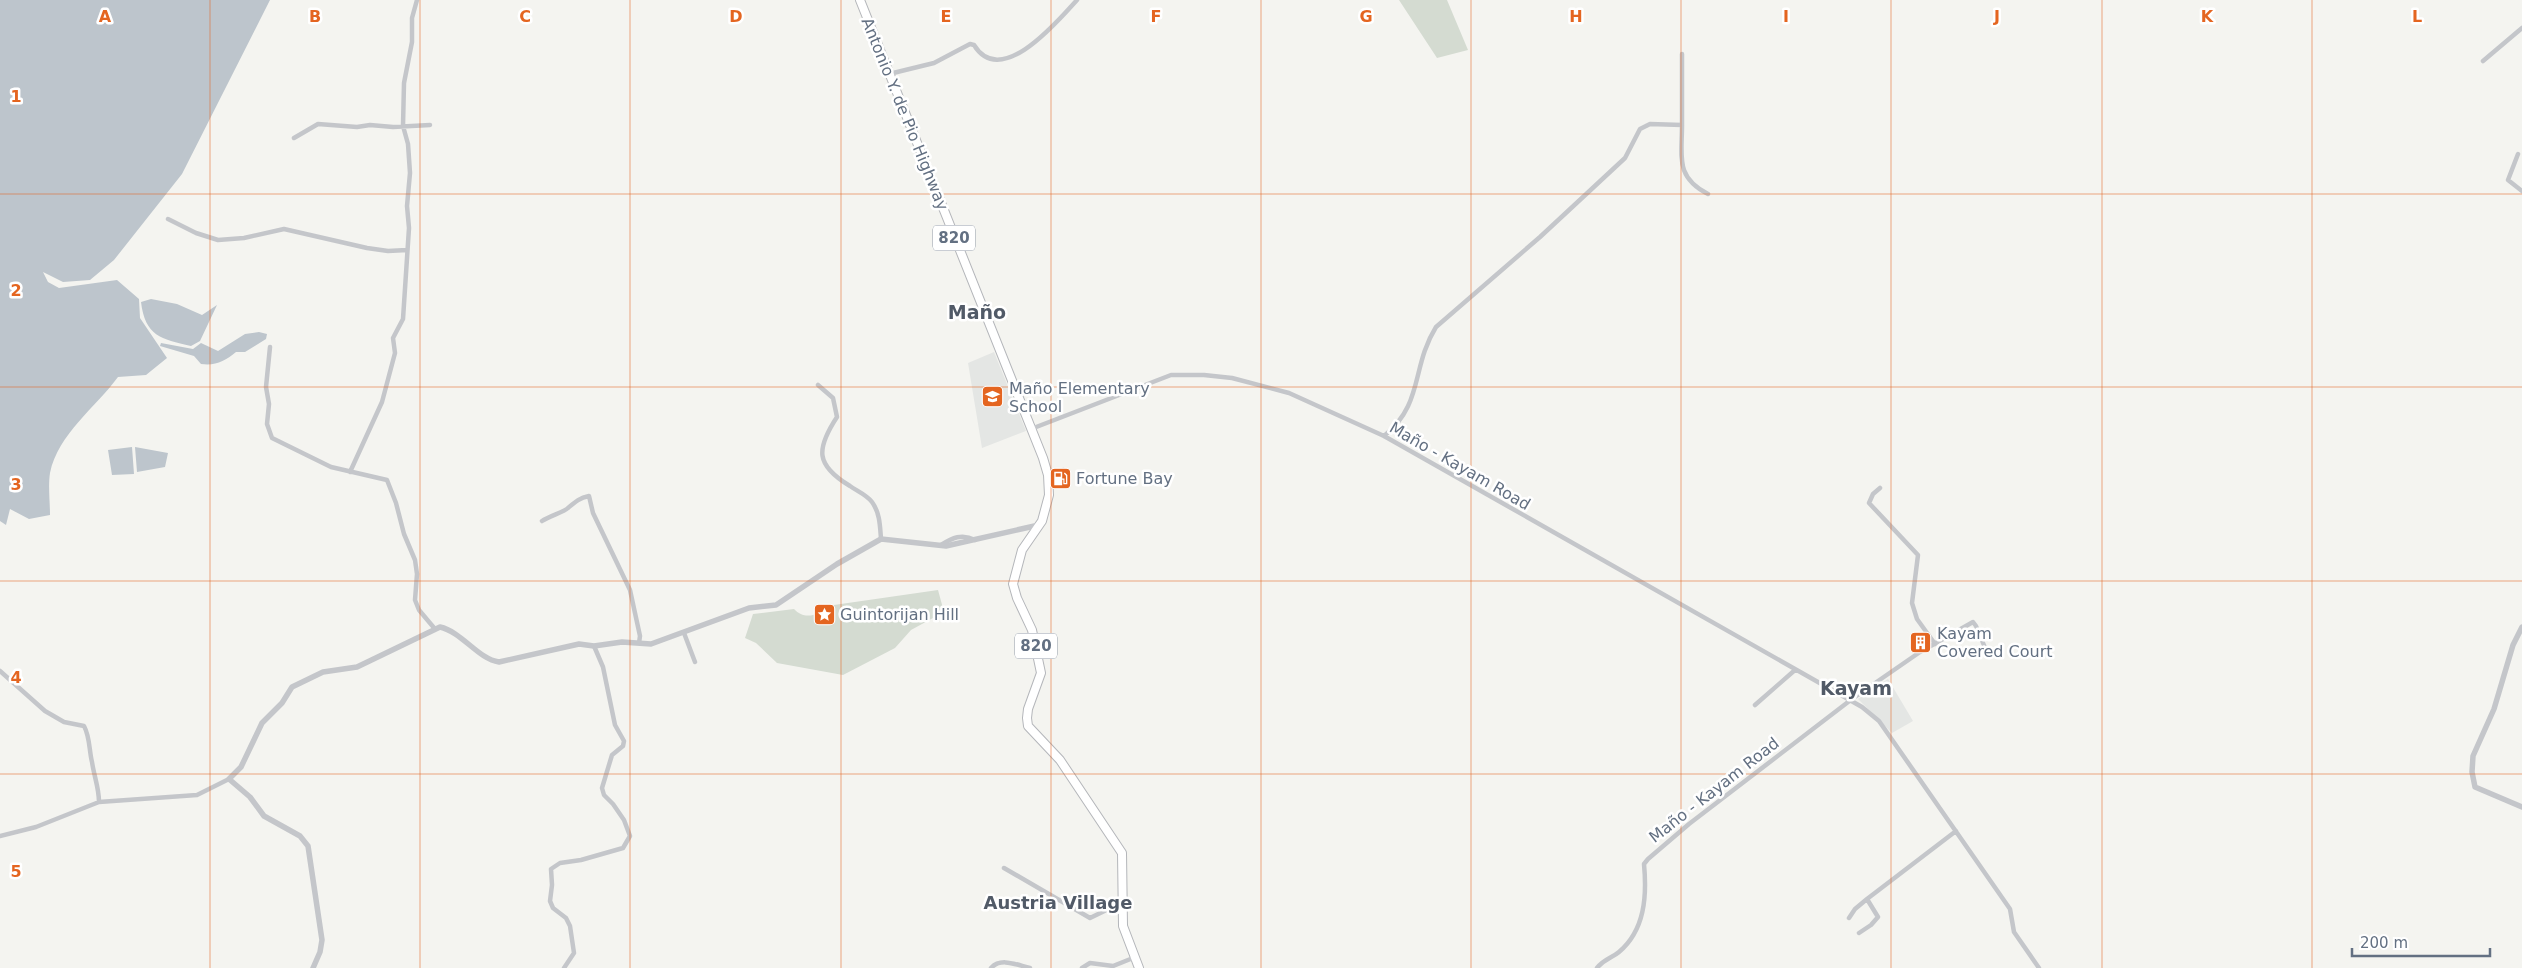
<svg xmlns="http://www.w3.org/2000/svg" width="2522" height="968" font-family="'DejaVu Sans',sans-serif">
<rect width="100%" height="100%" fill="#f4f4f0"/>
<path fill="#e4e6e4" d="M 994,352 L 1026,431 L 982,448 L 968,363 Z
M 1064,467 L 1068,480 L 1054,483 L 1051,472 Z
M 1888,679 L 1913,721 L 1892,733 L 1858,699 Z"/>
<path fill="#d4dbd1" d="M 1399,0 L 1447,0 L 1468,50 L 1437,58 Z
M 938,590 L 944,612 L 911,630 L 895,648 L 843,675 L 777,663 L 756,643 L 745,638 L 753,614 L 794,609 C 804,620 818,616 827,606 Z"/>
<path fill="#bdc5cc" d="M 0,0 L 270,0 L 182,174 L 114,260 L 90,280 L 63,282 L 43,272 L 48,282 L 59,288 L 117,280 L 139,299 L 140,318 L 167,358 L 146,375 L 118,377 C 96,407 58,434 50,473 C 48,486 50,502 50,515 L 29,519 L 10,509 L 6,525 L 0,521 Z
M 151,299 L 177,304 L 202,315 L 217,305 L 200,341 L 191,346 C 161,339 145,336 141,302 Z
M 259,332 L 267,334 L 266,339 L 245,352 L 236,352 C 225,361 216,366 201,364 L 194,356 L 160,346 L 161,343 L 193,349 L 201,343 L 218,351 L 245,334 Z
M 132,447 L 134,474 L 112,475 L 108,450 Z
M 135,447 L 168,453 L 165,467 L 137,472 Z"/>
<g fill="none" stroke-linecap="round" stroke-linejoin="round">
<defs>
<path id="trunk" d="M 860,0 L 1043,458 L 1048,475 L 1049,495 L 1042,521 L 1022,550 L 1013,584 L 1017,598 L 1032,630 L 1041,673 L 1028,709 L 1027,718 L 1028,726 L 1060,760 L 1122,853 L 1123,926 L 1139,968"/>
</defs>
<use href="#trunk" stroke="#b4b6ba" stroke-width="10"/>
<path stroke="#c4c6ca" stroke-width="4.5" d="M 1682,54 L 1682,125
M 2483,61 L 2522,28
M 889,74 L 934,63 L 970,44 L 974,45 C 1001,89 1057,22 1077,0
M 294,138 L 318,124 L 357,127 L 370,125 L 393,127 L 430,125
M 2518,154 L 2508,180 L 2522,191
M 168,219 L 196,233 L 218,240 L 244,238 L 284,229 L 367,248 L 388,251 L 407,250
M 270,347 L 266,387 L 269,404 L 267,424 L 272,438 L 331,467 L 387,480 L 396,503 L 404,534 L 415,560 L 417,574 L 415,600 L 419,610 L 435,629
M 818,385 L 833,398 L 837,417 C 816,449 815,465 850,486 C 857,491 867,495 872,502 C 880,513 880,526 881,539
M 1031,429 L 1171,375 L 1204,375 L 1232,378 L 1289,393 L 1384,436 L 1862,707 L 1879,721 L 2010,909 L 2014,932 L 2039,968
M 1384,436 C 1424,404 1411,367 1436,327 L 1540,237 L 1625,158 L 1640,129 L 1650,124 L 1682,125 C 1682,157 1675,177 1708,194
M 350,472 L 382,402 L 395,353 L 393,338 L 403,319 L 409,228 L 407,206 L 410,173 L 408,144 L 403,126 L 404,83 L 412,42 L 412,18 L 417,0
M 1880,488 L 1873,494 L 1869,503 L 1918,555 L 1912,603 L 1917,619 L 1935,644
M 542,521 C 549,516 564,512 568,508 C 575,502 579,498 589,496 L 593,513 L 630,590 L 640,636 L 639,643
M 941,545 C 952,538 962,533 975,540
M 684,633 L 695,662
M 0,671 L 45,711 L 64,722 L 84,726 C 90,737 89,750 92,762 C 94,776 99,788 99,802
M 1755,705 L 1795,670
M 0,836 L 36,827 L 99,802 L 197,795 L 229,779
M 1004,868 L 1090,918 L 1123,902
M 1849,918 L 1855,909 L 1867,899
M 1859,933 L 1871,925 L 1878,917 L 1867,899 L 1956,831
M 564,968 L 574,953 L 570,926 L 566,918 L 553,908 L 550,901 L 552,885 L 551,869 L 560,863 L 581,860 L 623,848 L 630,836 L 624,820 L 613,804 L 604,795 L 602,788 L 612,755 L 623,746 L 624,741 L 615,725 L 603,667 L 594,646
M 991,968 C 1001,957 1017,965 1030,968
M 1082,968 L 1090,963 L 1113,966 L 1133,958
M 1597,968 C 1604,959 1612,958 1619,952 C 1645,930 1647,896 1644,864 L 1648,859 L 1689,824 L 1852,699 L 1920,652 L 1973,622 L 1976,626 L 1988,655"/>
<path stroke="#c4c6ca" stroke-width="5.5" d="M 2522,627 L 2513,645 L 2494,709 L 2473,756 L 2472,772 L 2475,787 L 2522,807
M 313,968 L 320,952 L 322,940 L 308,846 L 300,836 L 264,816 L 250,797 L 229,779 L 241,767 L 262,723 L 282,703 L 292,687 L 323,672 L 357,667 L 440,627 C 462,632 478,659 499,662 L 579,644 L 594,646 L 622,642 L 651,644 L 749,608 L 776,605 L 837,564 L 881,539 L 946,546 L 1039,525"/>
<use href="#trunk" stroke="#fff" stroke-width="8"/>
</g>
<path fill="none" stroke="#e46520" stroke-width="1" stroke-opacity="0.55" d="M 210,0 L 210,968M 420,0 L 420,968M 630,0 L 630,968M 841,0 L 841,968M 1051,0 L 1051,968M 1261,0 L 1261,968M 1471,0 L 1471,968M 1681,0 L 1681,968M 1891,0 L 1891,968M 2102,0 L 2102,968M 2312,0 L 2312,968M 0,194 L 2522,194M 0,387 L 2522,387M 0,581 L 2522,581M 0,774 L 2522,774"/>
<defs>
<symbol id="school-square" viewBox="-11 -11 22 22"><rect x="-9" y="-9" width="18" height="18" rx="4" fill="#e46520" stroke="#fff"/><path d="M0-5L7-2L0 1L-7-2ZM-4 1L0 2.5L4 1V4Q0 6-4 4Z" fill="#fff"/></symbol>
<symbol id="fuel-square" viewBox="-11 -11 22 22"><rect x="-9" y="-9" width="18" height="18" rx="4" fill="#e46520" stroke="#fff"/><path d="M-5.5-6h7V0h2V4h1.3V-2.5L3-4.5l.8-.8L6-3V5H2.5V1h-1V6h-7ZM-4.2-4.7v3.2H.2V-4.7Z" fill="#fff"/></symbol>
<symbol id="sight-square" viewBox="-11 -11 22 22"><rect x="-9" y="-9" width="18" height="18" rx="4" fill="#e46520" stroke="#fff"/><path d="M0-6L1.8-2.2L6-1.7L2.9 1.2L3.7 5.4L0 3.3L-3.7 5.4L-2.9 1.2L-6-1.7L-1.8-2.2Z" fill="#fff"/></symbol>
<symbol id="building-square" viewBox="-11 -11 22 22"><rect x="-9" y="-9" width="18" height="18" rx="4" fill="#e46520" stroke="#fff"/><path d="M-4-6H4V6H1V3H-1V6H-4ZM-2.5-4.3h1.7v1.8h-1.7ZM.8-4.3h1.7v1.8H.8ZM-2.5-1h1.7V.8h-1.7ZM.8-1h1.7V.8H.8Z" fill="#fff"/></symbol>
</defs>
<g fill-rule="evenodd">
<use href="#school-square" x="980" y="384" width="25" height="25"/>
<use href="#fuel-square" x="1048" y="466" width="25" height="25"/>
<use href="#sight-square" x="812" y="602" width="25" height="25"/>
<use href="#building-square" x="1908" y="630" width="25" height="25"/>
</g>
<g text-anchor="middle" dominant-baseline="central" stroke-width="5" stroke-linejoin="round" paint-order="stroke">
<g fill="#fff" stroke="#929ba8" stroke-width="1">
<rect x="933" y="225.5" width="42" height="25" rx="4"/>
<rect x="1015" y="633.5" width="42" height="25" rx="4"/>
</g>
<g font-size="15" font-weight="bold" fill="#637082">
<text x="954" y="238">820</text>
<text x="1036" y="646">820</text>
</g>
<g font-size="16" fill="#637082" stroke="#fff">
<text transform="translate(905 114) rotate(68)">Antonio Y. de Pio Highway</text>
<text transform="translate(1460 466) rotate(30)">Maño - Kayam Road</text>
<text transform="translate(1714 790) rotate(-38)">Maño - Kayam Road</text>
</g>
<g font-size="16" fill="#637082" stroke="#fff" text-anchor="start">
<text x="1009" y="388">Maño Elementary<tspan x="1009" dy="18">School</tspan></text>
<text x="1076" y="478">Fortune Bay</text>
<text x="840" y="614">Guintorijan Hill</text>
<text x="1937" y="633">Kayam<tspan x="1937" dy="18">Covered Court</tspan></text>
</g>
<g font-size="18" font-weight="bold" fill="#515a67" stroke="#fff">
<text x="1058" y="902">Austria Village</text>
</g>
<g font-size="19" font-weight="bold" fill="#515a67" stroke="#fff">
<text x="977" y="312">Maño</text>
<text x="1856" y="688">Kayam</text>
</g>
</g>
<g font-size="16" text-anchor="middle" font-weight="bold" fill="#e46520" stroke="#fff" stroke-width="5" stroke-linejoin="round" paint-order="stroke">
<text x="105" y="22">A</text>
<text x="315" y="22">B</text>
<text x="525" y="22">C</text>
<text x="736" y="22">D</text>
<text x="946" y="22">E</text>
<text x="1156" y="22">F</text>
<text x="1366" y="22">G</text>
<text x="1576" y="22">H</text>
<text x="1786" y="22">I</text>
<text x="1997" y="22">J</text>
<text x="2207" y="22">K</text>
<text x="2417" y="22">L</text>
<text x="16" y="102">1</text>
<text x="16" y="296">2</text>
<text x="16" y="490">3</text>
<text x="16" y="683">4</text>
<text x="16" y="877">5</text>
</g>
<path d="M2352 948v8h138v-8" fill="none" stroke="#637082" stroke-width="2.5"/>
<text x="2360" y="948" font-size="15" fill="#637082" stroke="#ffffff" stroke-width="4" paint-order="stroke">200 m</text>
</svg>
